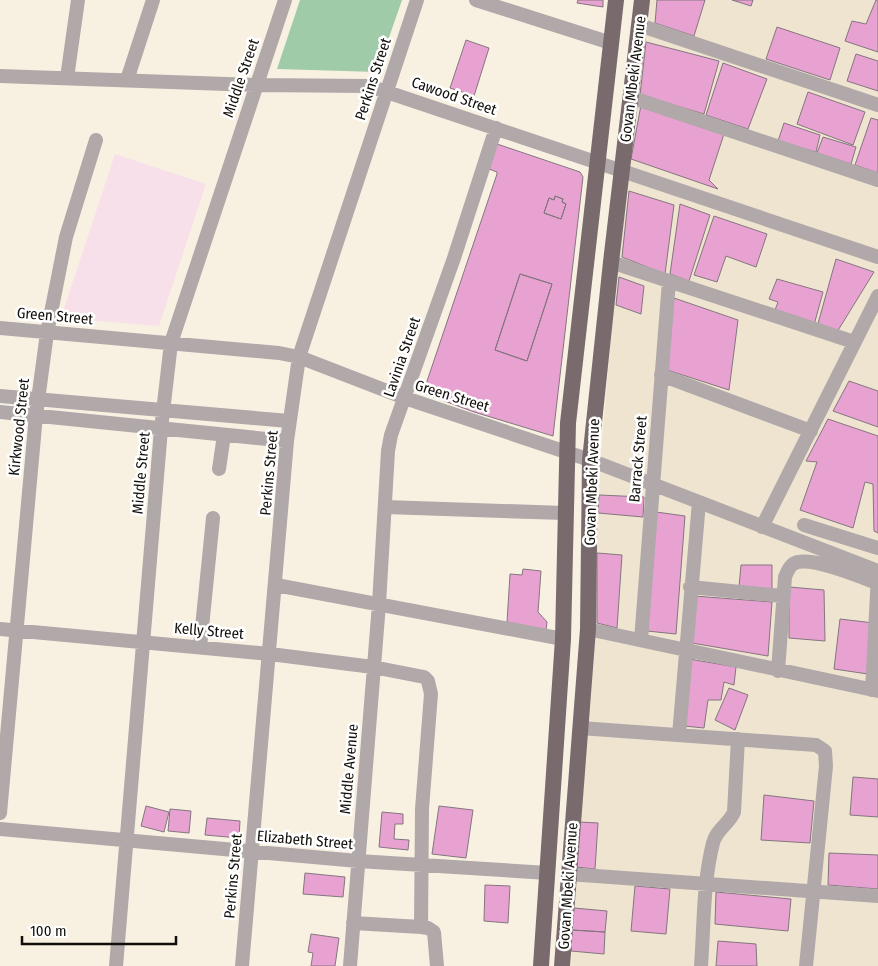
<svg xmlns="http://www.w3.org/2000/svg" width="878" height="966" font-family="'Fira Sans Condensed',sans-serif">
<rect width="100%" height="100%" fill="#f8f1e2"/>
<path fill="#efe4cf" d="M 648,0 L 878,0 L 878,966 L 571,966 L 599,472 L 626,173 Z"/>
<path fill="#f8e0eb" d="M 115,154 L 206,184 L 159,326 L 61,318 Z"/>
<path fill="#9fcba8" d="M 300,0 L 402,0 L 377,72 L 277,69 Z"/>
<path fill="#e8a2d2" stroke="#83767e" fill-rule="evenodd" d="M 578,0 L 603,0 L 603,7 L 577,3 Z
M 657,0 L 705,0 L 694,36 L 655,23 Z
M 732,0 L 753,0 L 751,6 Z
M 876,0 L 878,0 L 878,52 L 845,41 L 852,21 L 866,24 Z
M 777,27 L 840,48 L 830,80 L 766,59 Z
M 466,40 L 489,48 L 474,96 L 450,88 Z
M 646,42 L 719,61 L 704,114 L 640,95 Z
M 856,54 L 878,61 L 878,91 L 847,81 Z
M 723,63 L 767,79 L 748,129 L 706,115 Z
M 808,92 L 865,112 L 853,145 L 797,124 Z
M 641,105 L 724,134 L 709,180 L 718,189 L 631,159 Z
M 871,118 L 878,120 L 878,173 L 855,165 Z
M 784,123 L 820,135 L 816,152 L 778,141 Z
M 823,137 L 856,147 L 851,164 L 817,153 Z
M 497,144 L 580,172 L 583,177 L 553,436 L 474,412 L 423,393 L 497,174 L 497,172 L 489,169 ZM 555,196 L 563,199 L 562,202 L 566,204 L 561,219 L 544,213 L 549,198 L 554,200 ZM 520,274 L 552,284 L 527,361 L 495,350 Z
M 629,191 L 674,205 L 665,274 L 622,257 Z
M 555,196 L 563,199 L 562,202 L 566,204 L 561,219 L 544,213 L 549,198 L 554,200 Z
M 680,204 L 710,215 L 689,281 L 670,274 Z
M 714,216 L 767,234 L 756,267 L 726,256 L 717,282 L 694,275 Z
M 836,259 L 874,272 L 837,332 L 817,327 Z
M 520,274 L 552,284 L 527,361 L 495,350 Z
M 619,277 L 644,286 L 641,314 L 616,305 Z
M 777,279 L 823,292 L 814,325 L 775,310 L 778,302 L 769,299 Z
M 674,298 L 738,320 L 729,390 L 664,369 Z
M 849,381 L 878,391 L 878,427 L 833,411 Z
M 828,419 L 878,436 L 878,533 L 874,531 L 873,484 L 865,482 L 853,528 L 800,510 L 817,462 L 806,461 Z
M 599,495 L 644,497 L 643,517 L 598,513 Z
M 656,512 L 685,516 L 676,634 L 647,631 Z
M 597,553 L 622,555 L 617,628 L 597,623 Z
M 741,565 L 772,565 L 772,589 L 739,587 Z
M 523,569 L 541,571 L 538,612 L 547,622 L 546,630 L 507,622 L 510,574 L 522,575 Z
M 789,587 L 824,590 L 825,641 L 789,638 Z
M 694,596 L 772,602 L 768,656 L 692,643 Z
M 840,619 L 874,623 L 868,674 L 834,669 Z
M 689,659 L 736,667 L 734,685 L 724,682 L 721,700 L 708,700 L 704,728 L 684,726 Z
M 729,688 L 748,695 L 735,730 L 715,720 Z
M 853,777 L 878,779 L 878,817 L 850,815 Z
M 764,795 L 814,801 L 810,843 L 761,840 Z
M 146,806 L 169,812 L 164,832 L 141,826 Z
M 439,806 L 473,810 L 466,858 L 432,854 Z
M 170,809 L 191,811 L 189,833 L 168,831 Z
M 382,812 L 403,814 L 403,824 L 395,824 L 394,839 L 409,840 L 408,850 L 379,847 Z
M 207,818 L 240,821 L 239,838 L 205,835 Z
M 580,822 L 598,823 L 595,869 L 576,867 Z
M 829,853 L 878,855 L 878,889 L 828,885 Z
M 305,873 L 345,877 L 343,897 L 303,894 Z
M 485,885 L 510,886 L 508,923 L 484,921 Z
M 635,886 L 670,889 L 666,934 L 631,931 Z
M 716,892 L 791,899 L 788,931 L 715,924 Z
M 574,908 L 607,911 L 605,932 L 572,930 Z
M 572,930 L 605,932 L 604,954 L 571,951 Z
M 311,934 L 339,938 L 335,966 L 311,966 L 313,953 L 308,952 Z
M 718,941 L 756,944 L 757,966 L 716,966 Z"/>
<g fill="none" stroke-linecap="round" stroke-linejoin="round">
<path stroke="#b0a8a9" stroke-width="14" d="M 476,0 L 611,43
M 639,25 L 878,105
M 0,76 L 255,85 L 369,86 L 878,257
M 67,78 L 78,0
M 127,80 L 153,0
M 630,97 L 878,180
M 611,262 L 854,342
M 0,328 L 279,353 L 299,357 L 405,398 L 590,460 L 878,571
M 661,375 L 811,431
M 0,396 L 289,421
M 0,412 L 287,441
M 219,469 L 224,435
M 385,507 L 564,513
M 804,525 L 878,548
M 762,527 L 878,296
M 276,585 L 563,639
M 690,587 L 783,596
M 0,629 L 270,654 L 373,667 L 424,677 L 428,681 L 431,694 L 422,809 L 421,927 L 353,923
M 588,629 L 878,691
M 641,640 L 669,281
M 200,647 L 213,518
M 778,671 L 785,577 C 787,572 789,567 793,564 C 809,554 860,577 877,583
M 872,690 L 878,575
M 580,728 L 816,745 L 825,751 L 826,766 L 806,966
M 679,735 L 699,502
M 0,813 L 36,415 L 47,333 L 66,237 L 96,140
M 0,829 L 358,861 L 548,873
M 568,874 L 878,896
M 421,927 L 428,928 L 434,932 L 437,966
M 116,966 L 161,429 L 171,343 L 285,0
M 242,966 L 287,441 L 299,357 L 417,0
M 350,966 L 379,604 L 388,451 L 391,435 L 454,258 L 496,128
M 701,966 C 704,926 703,882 713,843 C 716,830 729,824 734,812 L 738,739"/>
<path stroke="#796b6d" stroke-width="16" d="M 541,966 L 563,639 L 568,423 L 616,0
M 562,966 L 588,629 L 590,460 L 611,262 L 642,0"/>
</g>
<g text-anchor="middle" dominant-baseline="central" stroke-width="5" stroke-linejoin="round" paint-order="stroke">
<g font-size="15" fill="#110f0a" stroke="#fff">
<text transform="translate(241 78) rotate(-71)">Middle Street</text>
<text transform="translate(373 79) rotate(-72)">Perkins Street</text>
<text transform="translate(633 79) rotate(-83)">Govan Mbeki Avenue</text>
<text transform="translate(454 96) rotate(19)">Cawood Street</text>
<text transform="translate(55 316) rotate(5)">Green Street</text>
<text transform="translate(402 357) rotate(-71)">Lavinia Street</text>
<text transform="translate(452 396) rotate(17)">Green Street</text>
<text transform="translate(19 427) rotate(-84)">Kirkwood Street</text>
<text transform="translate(638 459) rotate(-85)">Barrack Street</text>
<text transform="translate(141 473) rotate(-85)">Middle Street</text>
<text transform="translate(269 473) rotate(-85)">Perkins Street</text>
<text transform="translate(592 482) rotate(-88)">Govan Mbeki Avenue</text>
<text transform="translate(209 631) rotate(5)">Kelly Street</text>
<text transform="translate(349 769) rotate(-85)">Middle Avenue</text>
<text transform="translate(305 840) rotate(5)">Elizabeth Street</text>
<text transform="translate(233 876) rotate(-85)">Perkins Street</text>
<text transform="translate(568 886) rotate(-86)">Govan Mbeki Avenue</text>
</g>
</g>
<path d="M22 936v8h154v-8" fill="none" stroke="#110f0a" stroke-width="2.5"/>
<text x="30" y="936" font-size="15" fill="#110f0a" stroke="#ffffff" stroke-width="4" paint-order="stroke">100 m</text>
</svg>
